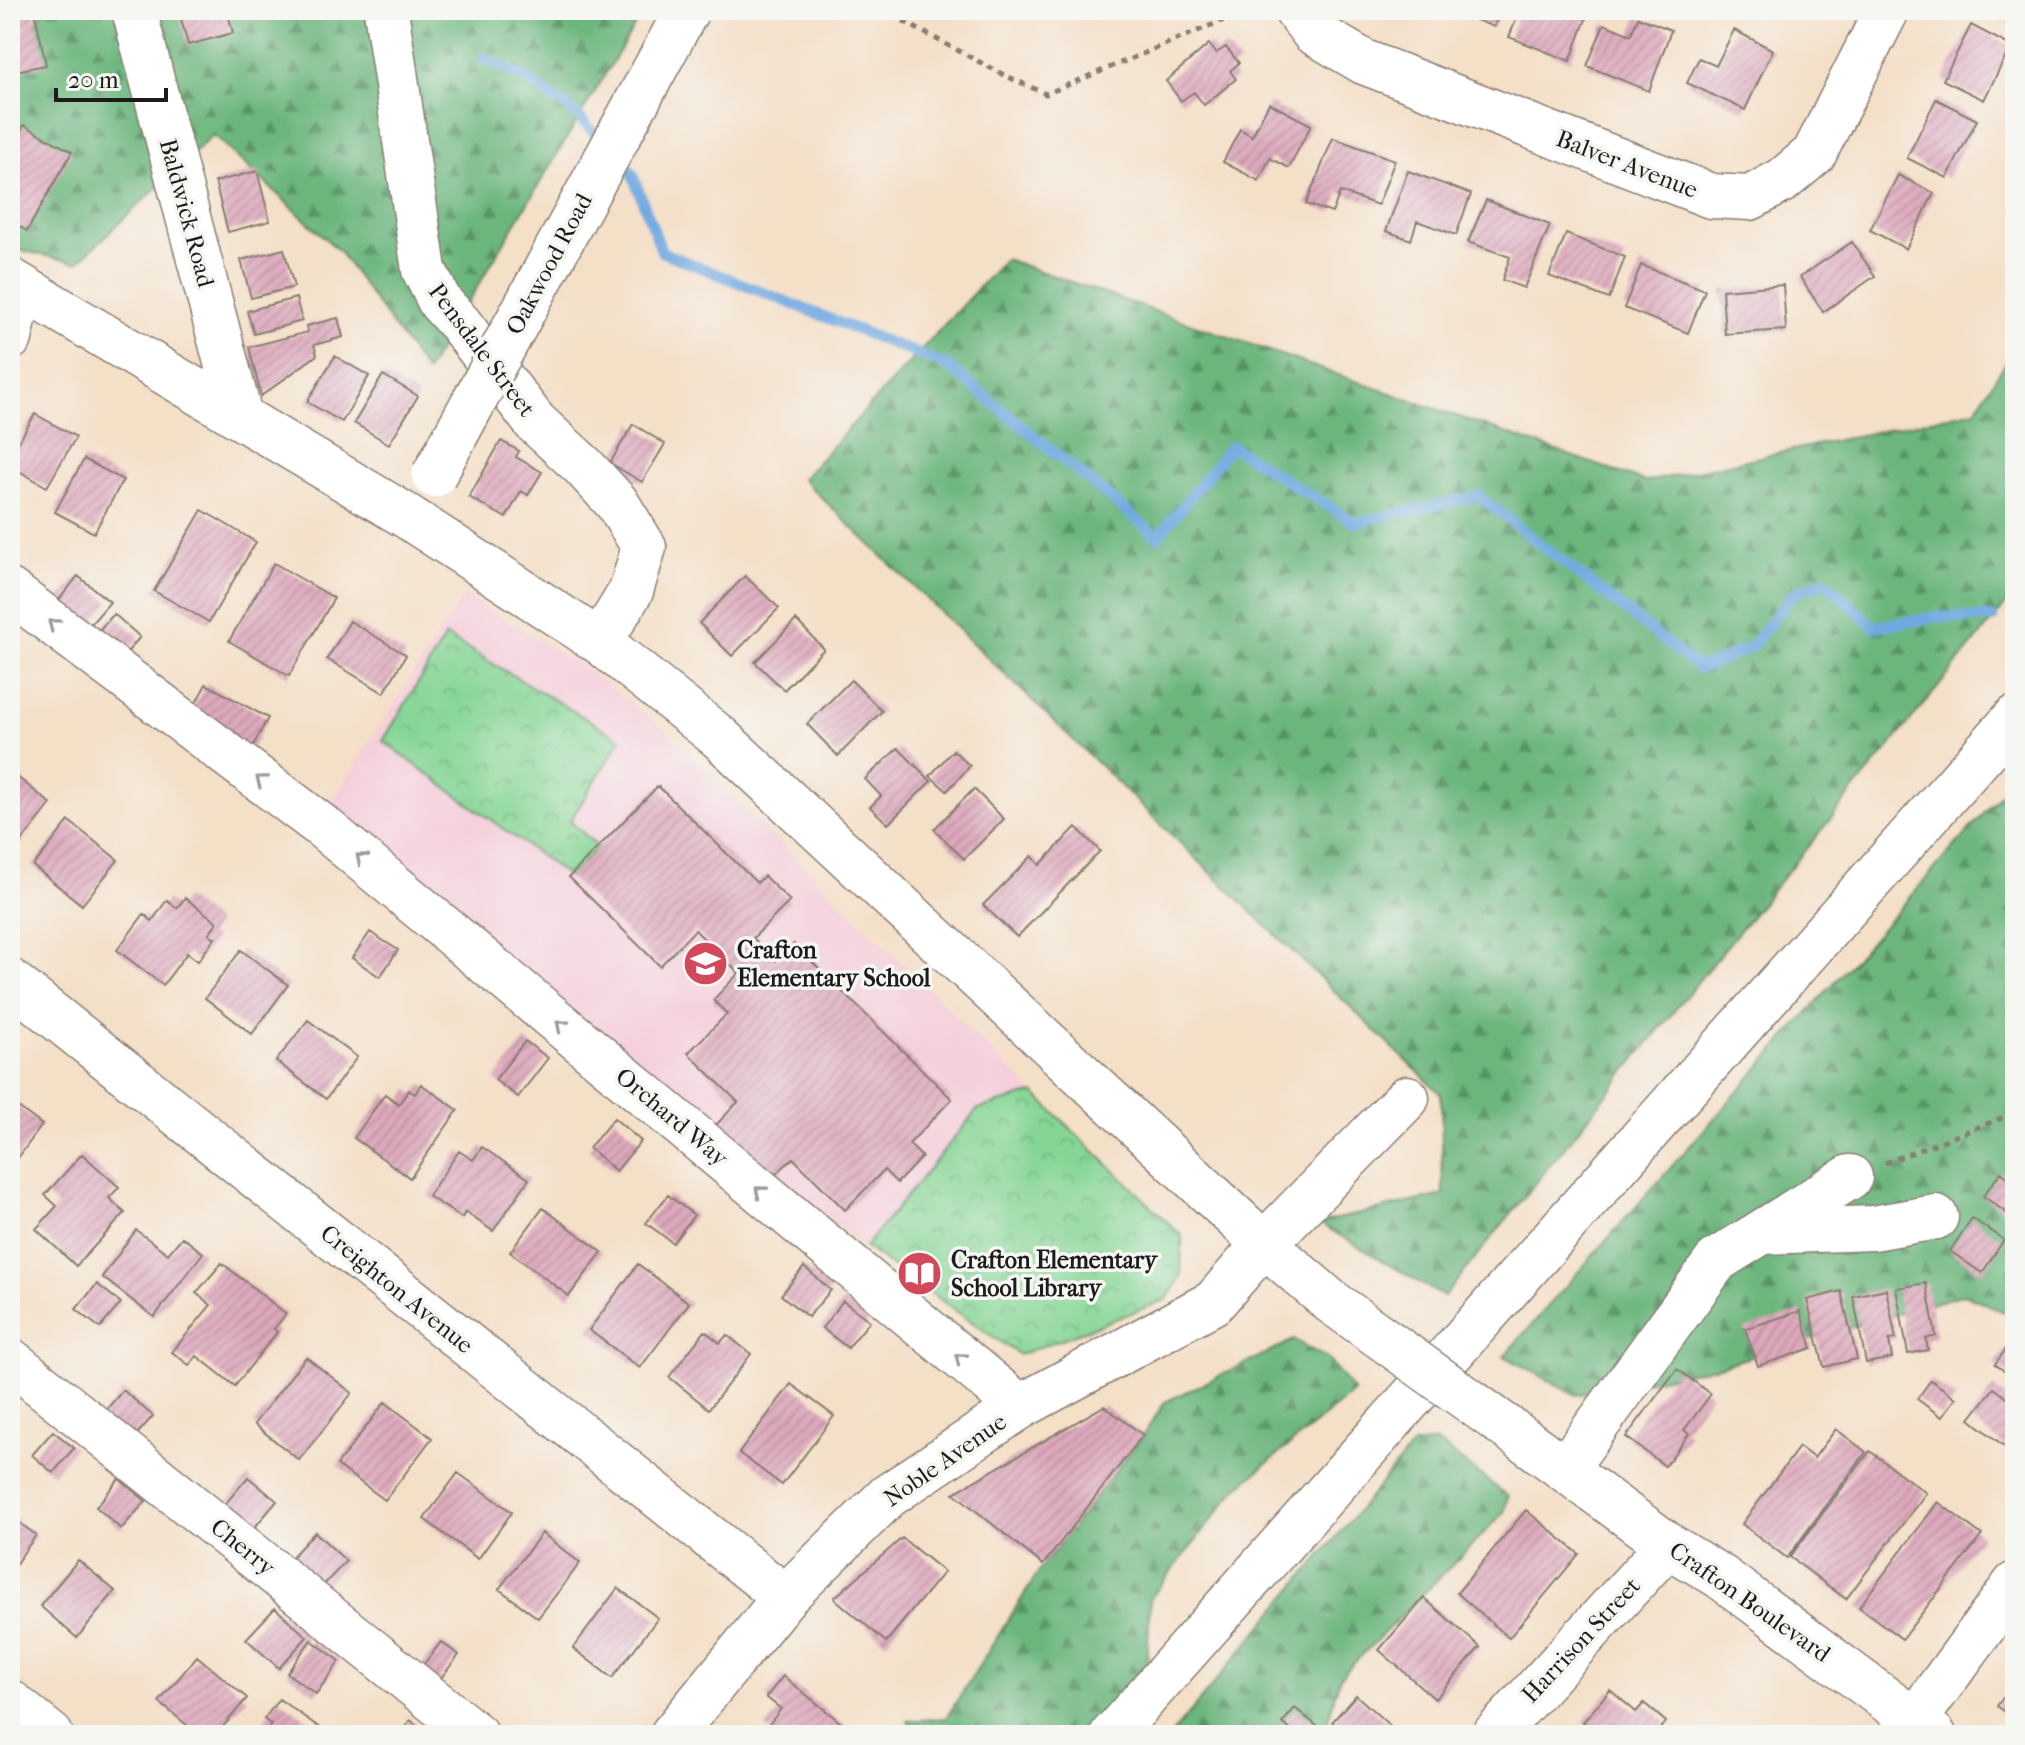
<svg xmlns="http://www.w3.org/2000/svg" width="2025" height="1745" font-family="'IM FELL French Canon',serif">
<defs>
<pattern id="forest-firs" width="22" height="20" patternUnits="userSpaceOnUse" patternTransform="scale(2)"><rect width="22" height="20" fill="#6cb67e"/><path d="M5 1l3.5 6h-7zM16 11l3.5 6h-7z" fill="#589366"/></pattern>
<pattern id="park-crowns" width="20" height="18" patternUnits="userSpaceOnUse" patternTransform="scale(2)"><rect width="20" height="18" fill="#85d595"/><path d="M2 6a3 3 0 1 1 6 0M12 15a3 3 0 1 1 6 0" fill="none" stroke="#72b680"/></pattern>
<pattern id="building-hatch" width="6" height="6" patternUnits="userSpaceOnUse" patternTransform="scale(2)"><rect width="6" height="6" fill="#dda8bc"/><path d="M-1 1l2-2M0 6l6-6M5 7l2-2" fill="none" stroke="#bd90a1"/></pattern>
</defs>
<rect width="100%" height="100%" fill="#f6f6f2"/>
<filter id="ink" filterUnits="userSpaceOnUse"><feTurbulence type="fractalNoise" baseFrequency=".0125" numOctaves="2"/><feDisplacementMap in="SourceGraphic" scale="16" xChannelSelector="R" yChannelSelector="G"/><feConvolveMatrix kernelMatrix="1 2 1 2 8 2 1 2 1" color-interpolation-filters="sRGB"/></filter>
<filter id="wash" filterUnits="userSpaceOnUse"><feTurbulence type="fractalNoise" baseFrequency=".006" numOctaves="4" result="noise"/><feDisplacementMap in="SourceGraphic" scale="32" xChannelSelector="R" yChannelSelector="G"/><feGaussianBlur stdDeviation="1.8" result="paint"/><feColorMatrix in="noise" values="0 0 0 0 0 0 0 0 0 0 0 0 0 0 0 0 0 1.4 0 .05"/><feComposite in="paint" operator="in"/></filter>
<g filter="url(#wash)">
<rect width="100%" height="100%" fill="#f4dfc7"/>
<path fill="#f5cfdb" d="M 464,595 L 585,668 L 665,730 L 1034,1093 L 1182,1236 L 1181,1277 L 1166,1300 L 1019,1355 L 865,1247 L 324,813 Z"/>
<path fill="url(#forest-firs)" stroke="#44694d" stroke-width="2" d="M 43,10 L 644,10 L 426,372 L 338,250 L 213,135 L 77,263 L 10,248 L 10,77 Z
M 1005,259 L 1646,482 L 1975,410 L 2015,348 L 2015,593 L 1686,996 L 1444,1297 L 1319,1223 L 1443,1195 L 1441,1094 L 802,479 Z
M 2015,778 L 2015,1317 L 1964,1294 L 1716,1367 L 1576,1395 L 1504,1356 Z
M 1294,1340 L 1328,1359 L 1354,1392 L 1236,1489 L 1150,1599 L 1147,1668 L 1084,1735 L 914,1735 L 908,1721 L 946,1718 L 1043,1565 L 1143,1435 L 1165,1402 Z
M 1437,1442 L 1508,1496 L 1504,1513 L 1340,1677 L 1324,1735 L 1171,1735 L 1413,1445 Z"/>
<path fill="url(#park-crowns)" stroke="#507858" stroke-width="2" d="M 446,636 L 621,739 L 570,821 L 598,847 L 569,877 L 383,741 Z
M 1034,1093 L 1182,1236 L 1181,1277 L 1166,1300 L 1019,1355 L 865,1247 L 978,1109 Z"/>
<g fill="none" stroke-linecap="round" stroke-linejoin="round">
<path stroke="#70a9e0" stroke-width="11" d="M 483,58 L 522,76 L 574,112 L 603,142
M 617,158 L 632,173 L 662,252 L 948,366 L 1158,537 L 1231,446 L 1355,523 L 1479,496 L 1700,669 L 1751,647 L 1794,593 L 1825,581 L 1874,627 L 1936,617 L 1993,618"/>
</g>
<g id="blocks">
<path fill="url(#building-hatch)" d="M 198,10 L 227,10 L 233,33 L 188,45 L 180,15 Z
M 1451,10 L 1501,10 L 1494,27 Z
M 1520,10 L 1562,10 L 1586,19 L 1570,61 L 1509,37 Z
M 1979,10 L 2015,10 L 2015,24 Z
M 35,13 L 46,65 L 10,72 L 10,18 Z
M 1638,17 L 1671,30 L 1649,91 L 1587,66 L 1604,24 L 1631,35 Z
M 1971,25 L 2011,46 L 1984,100 L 1943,80 Z
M 1734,30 L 1773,50 L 1745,110 L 1687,83 L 1699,58 L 1716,66 Z
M 1209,44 L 1216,53 L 1226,47 L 1239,63 L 1230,71 L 1236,79 L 1204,105 L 1194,92 L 1181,101 L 1166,81 Z
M 1936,99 L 1977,120 L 1947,178 L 1907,158 Z
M 1269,103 L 1311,125 L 1289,168 L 1270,158 L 1259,181 L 1223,162 L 1240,129 L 1252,136 Z
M 24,125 L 72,152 L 27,231 L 10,221 L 10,150 Z
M 1333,138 L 1395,160 L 1378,205 L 1340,192 L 1332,213 L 1306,204 Z
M 257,171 L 270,221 L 228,232 L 215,182 Z
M 1408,171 L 1471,194 L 1456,235 L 1417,221 L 1411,240 L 1386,231 Z
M 1898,175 L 1934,193 L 1906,249 L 1870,230 Z
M 1486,200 L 1550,225 L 1524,288 L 1502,280 L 1510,257 L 1468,242 Z
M 1566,234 L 1625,257 L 1609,299 L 1549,276 Z
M 1852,242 L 1875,276 L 1823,312 L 1800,277 Z
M 284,249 L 294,287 L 251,298 L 241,260 Z
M 1641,265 L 1705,290 L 1688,333 L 1624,308 Z
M 1783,285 L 1786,330 L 1725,334 L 1722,290 Z
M 296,298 L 302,321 L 254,334 L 247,311 Z
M 338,318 L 343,337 L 314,345 L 317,355 L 261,396 L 249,347 L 308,332 L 306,326 Z
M 335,356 L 369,376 L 342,422 L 307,402 Z
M 383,375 L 418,396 L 389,444 L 354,423 Z
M 35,414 L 76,437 L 47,487 L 10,466 L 10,457 Z
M 633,424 L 665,444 L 642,482 L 610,463 Z
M 501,441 L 519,451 L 516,457 L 542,472 L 528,495 L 521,491 L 506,518 L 469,497 Z
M 84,459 L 123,480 L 94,533 L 55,512 Z
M 202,510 L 256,542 L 209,622 L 154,591 Z
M 274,563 L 334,598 L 289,676 L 229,641 Z
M 78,576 L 110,602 L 85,631 L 54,606 Z
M 745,576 L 779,608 L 732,656 L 699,623 Z
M 114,614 L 140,637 L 117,664 L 90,640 Z
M 796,620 L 824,649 L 784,690 L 755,662 Z
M 350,621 L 406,655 L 384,693 L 327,659 Z
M 851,680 L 882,711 L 838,756 L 807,724 Z
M 206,684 L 268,718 L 252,748 L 190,714 Z
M 898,748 L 931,781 L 888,824 L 870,807 L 881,796 L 865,779 Z
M 953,750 L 970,766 L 947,791 L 930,776 Z
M 10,771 L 51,804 L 14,851 L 10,848 Z
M 658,786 L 757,883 L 764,876 L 790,901 L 753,938 L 776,961 L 794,944 L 952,1099 L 909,1144 L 922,1157 L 897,1183 L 884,1170 L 845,1210 L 793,1158 L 775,1175 L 715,1126 L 738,1102 L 688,1053 L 727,1014 L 713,1000 L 739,973 L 695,930 L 660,966 L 569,877 Z
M 974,789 L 1004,819 L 964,859 L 934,829 Z
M 69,821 L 118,860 L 82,905 L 33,866 Z
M 1076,827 L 1100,851 L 1017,937 L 983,905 L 1032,856 L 1040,865 Z
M 185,898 L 217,922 L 209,934 L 215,938 L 198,961 L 187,953 L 163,985 L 117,950 L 144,914 L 152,921 L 167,900 L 177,908 Z
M 370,932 L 398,950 L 380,977 L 352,958 Z
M 241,950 L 288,985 L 252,1034 L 205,998 Z
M 308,1020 L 357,1057 L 326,1099 L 276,1061 Z
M 525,1041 L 548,1058 L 518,1097 L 495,1080 Z
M 421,1084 L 458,1110 L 410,1178 L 354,1138 L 385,1094 L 399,1104 L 409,1090 L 415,1094 Z
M 10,1101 L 42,1125 L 10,1169 Z
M 614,1118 L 641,1141 L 616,1171 L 589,1148 Z
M 482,1147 L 529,1179 L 493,1231 L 465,1212 L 462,1218 L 428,1196 L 459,1151 L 473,1160 Z
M 82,1154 L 119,1187 L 109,1198 L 125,1213 L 76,1266 L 36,1229 L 57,1206 L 45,1195 Z
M 2001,1172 L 2015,1183 L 2015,1219 L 1983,1196 Z
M 668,1195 L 694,1215 L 673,1243 L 646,1223 Z
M 543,1208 L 602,1252 L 569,1296 L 510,1252 Z
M 1972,1218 L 2004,1240 L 1982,1273 L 1950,1251 Z
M 136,1230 L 168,1254 L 182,1237 L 203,1253 L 154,1317 L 102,1277 Z
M 222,1263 L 286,1314 L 274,1329 L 277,1332 L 235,1386 L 197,1356 L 189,1365 L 172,1352 L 211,1305 L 196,1293 Z
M 638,1264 L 689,1303 L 640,1368 L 589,1330 Z
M 804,1267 L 831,1290 L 808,1317 L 781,1295 Z
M 1926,1283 L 1936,1336 L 1926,1339 L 1928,1350 L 1908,1354 L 1896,1288 Z
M 97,1284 L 121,1303 L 100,1328 L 76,1309 Z
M 1886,1289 L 1896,1339 L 1889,1340 L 1892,1358 L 1866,1363 L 1853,1296 Z
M 1841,1291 L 1857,1359 L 1824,1367 L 1807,1300 Z
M 843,1301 L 870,1321 L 848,1348 L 822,1328 Z
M 1800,1311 L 1812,1348 L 1758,1366 L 1745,1329 Z
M 705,1331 L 720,1343 L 727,1335 L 751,1354 L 709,1409 L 669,1377 Z
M 2015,1337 L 2015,1379 L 1995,1364 Z
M 306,1357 L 352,1393 L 299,1460 L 254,1424 Z
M 1677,1369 L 1711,1394 L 1684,1430 L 1689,1434 L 1665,1466 L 1626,1437 Z
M 1931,1380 L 1956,1398 L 1942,1417 L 1917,1399 Z
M 791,1384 L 834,1416 L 782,1485 L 739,1453 Z
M 1994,1388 L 2015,1404 L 2015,1455 L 1970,1419 Z
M 123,1390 L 153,1416 L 131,1441 L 101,1416 Z
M 385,1402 L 432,1438 L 385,1500 L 337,1465 Z
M 1104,1406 L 1143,1435 L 1043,1565 L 954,1493 Z
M 1836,1429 L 1866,1452 L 1787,1558 L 1742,1524 L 1799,1447 L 1814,1458 Z
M 53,1431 L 74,1448 L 53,1473 L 32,1455 Z
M 1870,1451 L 1926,1493 L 1846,1599 L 1790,1557 Z
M 458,1473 L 512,1512 L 478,1559 L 424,1519 Z
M 248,1477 L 277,1501 L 249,1534 L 220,1510 Z
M 119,1479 L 146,1501 L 121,1529 L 96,1507 Z
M 1938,1502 L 1982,1535 L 1902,1639 L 1859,1607 Z
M 1526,1510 L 1579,1554 L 1509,1638 L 1457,1593 Z
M 10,1516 L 36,1535 L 10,1572 Z
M 315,1532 L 346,1561 L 320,1589 L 289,1560 Z
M 542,1533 L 580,1563 L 538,1618 L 499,1589 Z
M 902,1538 L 944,1572 L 886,1642 L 834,1598 Z
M 78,1560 L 115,1591 L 77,1638 L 40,1606 Z
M 618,1588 L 658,1618 L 612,1678 L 573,1648 Z
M 1424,1598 L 1480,1647 L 1435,1699 L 1379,1650 Z
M 275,1608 L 307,1637 L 279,1668 L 246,1639 Z
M 311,1640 L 340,1661 L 316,1694 L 287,1673 Z
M 441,1642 L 459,1655 L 437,1683 L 420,1669 Z
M 197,1656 L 247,1698 L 216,1735 L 199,1735 L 159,1702 Z
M 783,1676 L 856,1735 L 775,1735 L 766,1728 L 781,1709 L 766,1697 Z
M 2015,1681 L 2015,1719 L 1997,1706 Z
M 1610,1690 L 1636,1712 L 1644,1703 L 1666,1722 L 1656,1735 L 1598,1735 L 1583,1722 Z
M 1356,1695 L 1400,1735 L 1346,1735 L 1332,1722 Z
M 279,1699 L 323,1730 L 319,1735 L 263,1735 L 271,1725 L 264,1719 Z
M 1295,1708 L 1328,1735 L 1297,1735 L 1282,1723 Z
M 410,1720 L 430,1735 L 399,1735 Z"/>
</g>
</g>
<g filter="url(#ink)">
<use href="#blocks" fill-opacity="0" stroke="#887e72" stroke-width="2"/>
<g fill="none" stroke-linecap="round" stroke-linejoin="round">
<defs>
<path id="minor" d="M 386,10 L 424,270 L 440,302 L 460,324 L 535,422 L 583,466 L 617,503 L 644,547 L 631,591 L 600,642
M 1296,10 L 1313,32 L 1364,62 L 1711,196 L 1750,198 L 1783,180 L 1814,154 L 1887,10
M 10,338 L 21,287
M 10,591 L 323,827 L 1020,1407
M 10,981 L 785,1597
M 1764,1232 L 1873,1228 L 1936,1217
M 1329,1300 L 1264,1244 L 1407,1098
M 10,1360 L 476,1735
M 1526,1441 L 1668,1545 L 1721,1577 L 1934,1735
M 1565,1469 L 1717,1260 L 1850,1177
M 10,1702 L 51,1735
M 1915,1720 L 2015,1584
M 1112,1735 L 2015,718
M 1494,1735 L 1668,1545"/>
<path id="major" d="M 134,10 L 240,416
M 10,280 L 408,517 L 600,642 L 719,737 L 1264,1244 L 1214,1302 L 1020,1407 L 888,1496 L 785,1597 L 672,1735"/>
</defs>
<use href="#minor" stroke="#887e72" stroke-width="47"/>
<use href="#major" stroke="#887e72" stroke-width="47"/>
<path stroke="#887e72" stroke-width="5" stroke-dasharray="6 6" stroke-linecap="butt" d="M 882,10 L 1004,75 L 1046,94 L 1248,10
M 1885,1163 L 2015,1113"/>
<use href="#minor" stroke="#fff" stroke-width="44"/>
<use href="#major" stroke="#fff" stroke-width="44"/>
<defs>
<path id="minor-bridge" d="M 434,475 L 687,10
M 1329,1300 L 1526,1441"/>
</defs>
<use href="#minor-bridge" stroke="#887e72" stroke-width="47" stroke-linecap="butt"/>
<use href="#minor-bridge" stroke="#fff" stroke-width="44"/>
</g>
<defs><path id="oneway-chevron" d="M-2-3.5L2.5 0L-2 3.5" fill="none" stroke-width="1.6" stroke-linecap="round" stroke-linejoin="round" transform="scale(2)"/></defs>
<g stroke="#999">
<use href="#oneway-chevron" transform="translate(53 624) rotate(-143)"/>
<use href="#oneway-chevron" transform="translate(261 780) rotate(-143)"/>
<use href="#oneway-chevron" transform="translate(361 858) rotate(-140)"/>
<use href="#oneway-chevron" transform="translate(561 1025) rotate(-140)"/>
<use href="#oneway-chevron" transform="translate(760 1191) rotate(-140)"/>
<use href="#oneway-chevron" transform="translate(960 1358) rotate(-140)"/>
</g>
</g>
<defs>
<symbol id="school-disc" viewBox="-11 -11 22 22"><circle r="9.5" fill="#d1495b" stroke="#f6f6f2"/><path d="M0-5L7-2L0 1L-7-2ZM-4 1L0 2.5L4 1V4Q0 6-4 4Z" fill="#fff"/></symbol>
<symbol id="library-disc" viewBox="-11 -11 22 22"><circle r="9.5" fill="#d1495b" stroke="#f6f6f2"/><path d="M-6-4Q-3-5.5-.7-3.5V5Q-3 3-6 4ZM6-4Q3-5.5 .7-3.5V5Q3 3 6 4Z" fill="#fff"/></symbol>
</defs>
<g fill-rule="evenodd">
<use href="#school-disc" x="680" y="938" width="51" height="51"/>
<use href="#library-disc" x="894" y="1248" width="51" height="51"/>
</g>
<g text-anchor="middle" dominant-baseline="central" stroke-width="7" stroke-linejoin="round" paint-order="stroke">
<g font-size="24" fill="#1c1c1c" stroke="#f6f6f2">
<text transform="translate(1627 164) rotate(21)">Balver Avenue</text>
<text transform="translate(187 213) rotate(75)">Baldwick Road</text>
<text transform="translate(549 264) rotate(-62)">Oakwood Road</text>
<text transform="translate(482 350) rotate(53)">Pensdale Street</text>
<text transform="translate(672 1117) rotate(40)">Orchard Way</text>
<text transform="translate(397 1289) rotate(39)">Creighton Avenue</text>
<text transform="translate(945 1460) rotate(-35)">Noble Avenue</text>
<text transform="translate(243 1547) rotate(39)">Cherry</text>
<text transform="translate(1750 1602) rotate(35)">Crafton Boulevard</text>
<text transform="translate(1581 1640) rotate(-47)">Harrison Street</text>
</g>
<g font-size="24" font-weight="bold" fill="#1c1c1c" stroke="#f6f6f2" text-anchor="start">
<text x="737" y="950">Crafton<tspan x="737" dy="28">Elementary School</tspan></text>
<text x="951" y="1260">Crafton Elementary<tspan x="951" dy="28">School Library</tspan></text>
</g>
</g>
<rect width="2025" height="1745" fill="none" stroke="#f6f6f2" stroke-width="40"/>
<path d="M56 88v12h110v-12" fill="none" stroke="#1c1c1c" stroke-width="4"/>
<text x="68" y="88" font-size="24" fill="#1c1c1c" stroke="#f6f6f2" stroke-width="6" paint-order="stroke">20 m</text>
</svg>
